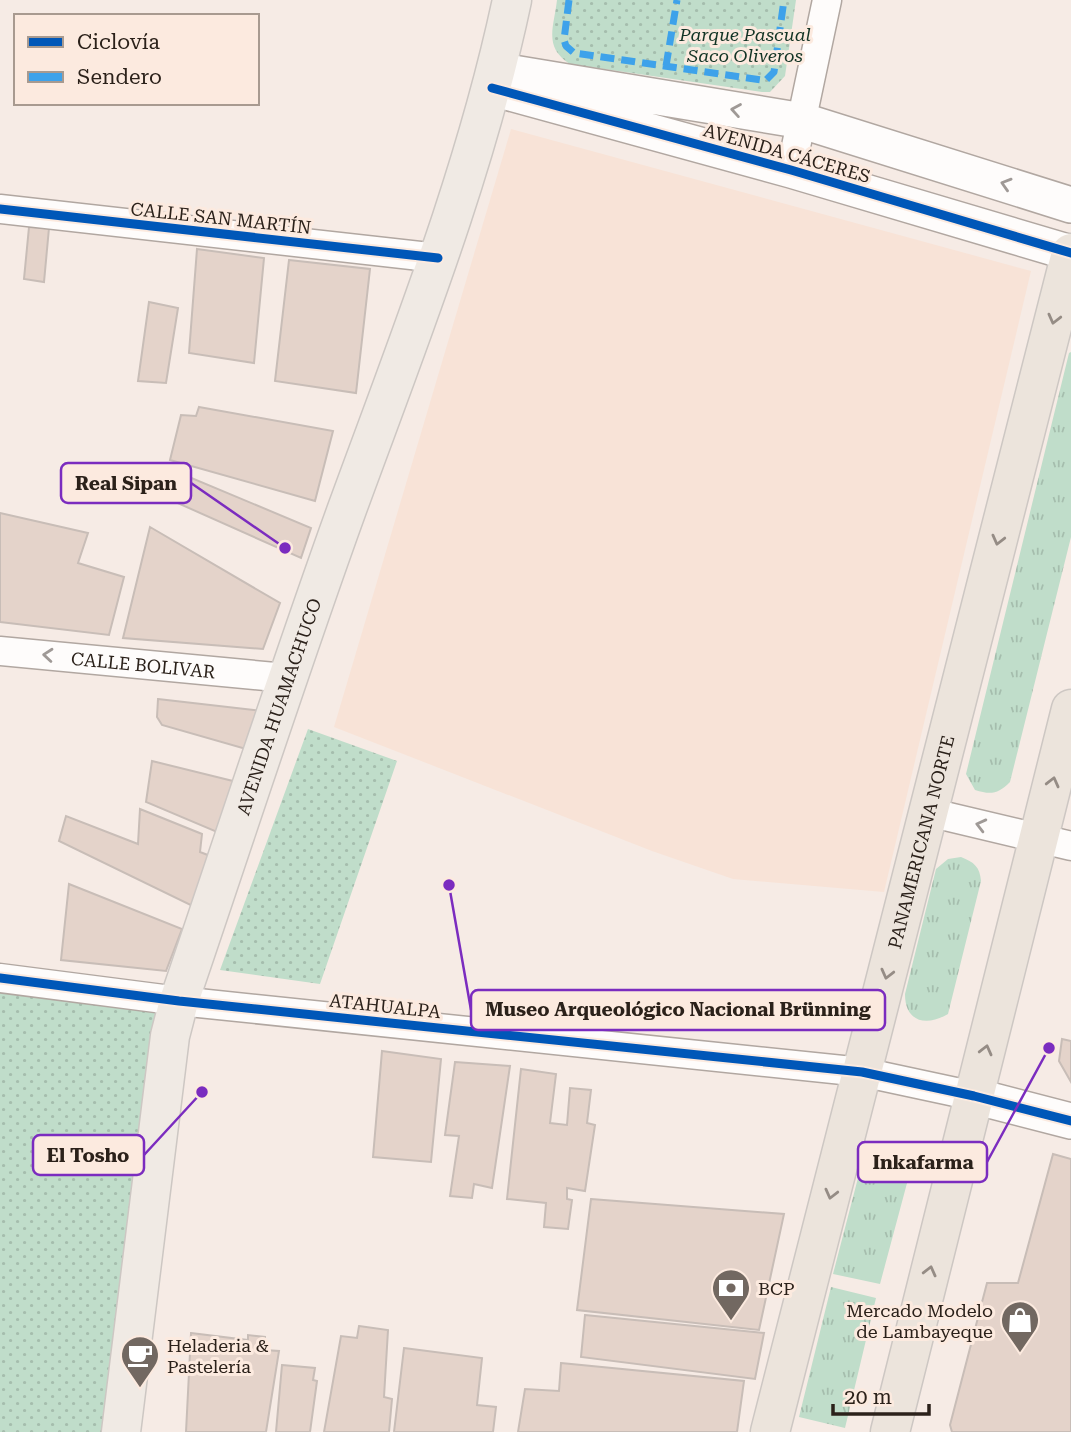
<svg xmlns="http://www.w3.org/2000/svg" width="1071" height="1432" font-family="'Roboto Serif',serif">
<defs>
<pattern id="grass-tufts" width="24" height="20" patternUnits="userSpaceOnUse" patternTransform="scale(1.75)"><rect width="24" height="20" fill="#c0ddca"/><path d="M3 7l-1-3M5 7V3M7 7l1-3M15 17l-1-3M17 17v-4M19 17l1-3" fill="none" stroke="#a5bdad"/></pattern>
<pattern id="park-dots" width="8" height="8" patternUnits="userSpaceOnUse" patternTransform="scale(1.75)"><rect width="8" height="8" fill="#c0ddca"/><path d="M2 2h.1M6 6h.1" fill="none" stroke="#a5bdad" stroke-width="1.8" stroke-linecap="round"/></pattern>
</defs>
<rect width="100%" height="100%" fill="#f6ebe5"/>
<path fill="#f8e3d7" d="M 511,129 L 1031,271 L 884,892 L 733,879 L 652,851 L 334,727 Z"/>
<path fill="url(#grass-tufts)" d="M 1071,352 L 1071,537 L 1010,782 C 998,794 991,795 975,790 L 966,774 L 1069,353 Z
M 961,857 C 974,862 980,867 981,881 L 948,1014 C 926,1027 905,1022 905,994 L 936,869 L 948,859 Z
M 894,1143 C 905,1152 910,1157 910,1172 L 880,1284 L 833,1274 L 865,1151 L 877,1145 Z
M 831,1287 L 876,1298 L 845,1428 L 799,1417 Z"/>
<path fill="url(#park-dots)" d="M 557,0 L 796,0 L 785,76 L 770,92 L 762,92 L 570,64 C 543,47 554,27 557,0 Z
M 308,729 L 397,761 L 320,984 L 220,970 Z
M 0,978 L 179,1001 L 121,1432 L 0,1432 Z"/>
<path fill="#e4d3ca" stroke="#c8bdb7" stroke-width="2" d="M 29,227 L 49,228 L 44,282 L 24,279 Z
M 197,249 L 264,258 L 254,363 L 189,353 Z
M 289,260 L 370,269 L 356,393 L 275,381 Z
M 149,302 L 178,308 L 166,383 L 138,381 Z
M 199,407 L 333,431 L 315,501 L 170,460 L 181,415 L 196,416 Z
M 158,464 L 311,528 L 301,558 L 144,488 Z
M 0,513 L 88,533 L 78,563 L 124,577 L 109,635 L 0,622 Z
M 150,527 L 280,603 L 263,649 L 123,638 Z
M 158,699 L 262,711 L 253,751 L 162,725 L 157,717 Z
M 152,761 L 233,781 L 217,832 L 146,802 Z
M 140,809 L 202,834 L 200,852 L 213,857 L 207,913 L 59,841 L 66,816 L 138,844 Z
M 69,884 L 182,929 L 166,971 L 61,960 Z
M 1062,1039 L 1071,1041 L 1071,1082 L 1059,1061 Z
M 382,1051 L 441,1059 L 431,1162 L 373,1157 Z
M 455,1062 L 510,1066 L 492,1188 L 474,1184 L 472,1198 L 450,1196 L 459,1136 L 445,1135 Z
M 521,1069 L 556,1074 L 550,1123 L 567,1125 L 570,1088 L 591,1090 L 587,1123 L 595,1125 L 585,1191 L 567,1188 L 567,1199 L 572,1200 L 568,1229 L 544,1227 L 546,1203 L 507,1199 Z
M 1053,1154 L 1071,1159 L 1071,1432 L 952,1432 L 950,1425 L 987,1283 L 1018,1283 Z
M 591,1199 L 784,1214 L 759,1330 L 577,1310 Z
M 585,1315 L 764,1333 L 755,1379 L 581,1357 Z
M 359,1326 L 388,1330 L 384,1397 L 392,1399 L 389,1432 L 324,1432 L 341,1336 L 357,1338 Z
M 191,1333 L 248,1340 L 248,1335 L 265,1337 L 264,1350 L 279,1351 L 266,1432 L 186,1432 Z
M 404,1348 L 482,1358 L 477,1405 L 496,1407 L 493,1432 L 394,1432 Z
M 561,1363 L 744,1381 L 737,1432 L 518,1432 L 525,1389 L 559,1391 Z
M 282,1365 L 315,1368 L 313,1380 L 317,1381 L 310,1432 L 276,1432 Z"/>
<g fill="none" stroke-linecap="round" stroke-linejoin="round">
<defs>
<g id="minor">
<path d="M 791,170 L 827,0"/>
<path d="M 0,209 L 438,258"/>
<path id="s1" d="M 0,651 L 286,678"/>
<path d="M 928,812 L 1071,846"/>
<path d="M 0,978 L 179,1001 L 862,1072 L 974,1096"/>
</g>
<path id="tertiary" d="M 507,72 L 803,121 L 1071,205
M 492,88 L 791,170 L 1071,253
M 974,1096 L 1071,1121"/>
<g id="primary">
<path id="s2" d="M 121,1432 L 170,1036 L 179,1001 C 235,837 288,672 347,509 C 408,342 475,175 512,0"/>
</g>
<g id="trunk">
<path id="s3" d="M 770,1432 L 1071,253"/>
<path d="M 890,1432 L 1071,709"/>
</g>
</defs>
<use href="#minor" stroke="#b1a7a1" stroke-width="31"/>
<use href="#tertiary" stroke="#b1a7a1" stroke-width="38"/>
<use href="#primary" stroke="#cdc7c3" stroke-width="41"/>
<use href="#trunk" stroke="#cdc7c3" stroke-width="41"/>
<use href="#minor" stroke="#fefcfb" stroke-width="28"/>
<use href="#tertiary" stroke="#fefcfb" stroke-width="35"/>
<use href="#primary" stroke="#f0eae4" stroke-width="38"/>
<use href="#trunk" stroke="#ece4dc" stroke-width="38"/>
<path stroke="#3ea2ea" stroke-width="7" stroke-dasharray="14 7" stroke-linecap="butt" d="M 569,0 L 564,40 L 566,46 L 574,53 L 762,80 L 766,80 L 774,72 L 784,0
M 666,66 L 677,0"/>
<defs>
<path id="cycleway" d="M 492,88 L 791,170 L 1071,253
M 0,209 L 438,258
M 0,978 L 179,1001 L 862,1072 L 974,1096 L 1071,1121"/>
</defs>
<use href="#cycleway" stroke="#fceadf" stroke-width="13"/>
<use href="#cycleway" stroke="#0057b8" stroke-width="9"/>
</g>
<defs><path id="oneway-chevron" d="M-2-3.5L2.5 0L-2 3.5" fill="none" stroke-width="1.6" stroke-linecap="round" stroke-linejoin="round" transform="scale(1.75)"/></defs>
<g stroke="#9f9996">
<use href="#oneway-chevron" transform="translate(736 110) rotate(-170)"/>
<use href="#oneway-chevron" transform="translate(1006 184) rotate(-163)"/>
<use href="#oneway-chevron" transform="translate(48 655) rotate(-175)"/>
<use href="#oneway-chevron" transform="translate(981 825) rotate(-166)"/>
</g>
<g stroke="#958c85">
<use href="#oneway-chevron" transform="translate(1054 319) rotate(104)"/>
<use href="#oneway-chevron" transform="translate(998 540) rotate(104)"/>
<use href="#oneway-chevron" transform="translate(1053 782) rotate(-76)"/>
<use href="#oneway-chevron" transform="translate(887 974) rotate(104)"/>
<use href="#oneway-chevron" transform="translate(986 1050) rotate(-76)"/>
<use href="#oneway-chevron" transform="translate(831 1194) rotate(104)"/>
<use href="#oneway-chevron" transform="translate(930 1271) rotate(-76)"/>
</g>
<defs>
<symbol id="bank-pin" viewBox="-11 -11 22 30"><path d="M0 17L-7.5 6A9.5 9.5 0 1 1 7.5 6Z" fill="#726861" stroke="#fceadf"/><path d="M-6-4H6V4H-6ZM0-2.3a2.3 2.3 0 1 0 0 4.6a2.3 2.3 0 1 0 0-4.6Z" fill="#fff"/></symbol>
<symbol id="shop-pin" viewBox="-11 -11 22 30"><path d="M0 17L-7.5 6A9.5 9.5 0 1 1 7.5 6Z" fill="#726861" stroke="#fceadf"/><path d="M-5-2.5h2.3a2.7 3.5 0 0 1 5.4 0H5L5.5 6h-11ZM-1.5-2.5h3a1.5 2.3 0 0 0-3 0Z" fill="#fff"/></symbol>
<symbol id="cafe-pin" viewBox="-11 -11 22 30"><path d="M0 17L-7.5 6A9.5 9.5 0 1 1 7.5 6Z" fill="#726861" stroke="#fceadf"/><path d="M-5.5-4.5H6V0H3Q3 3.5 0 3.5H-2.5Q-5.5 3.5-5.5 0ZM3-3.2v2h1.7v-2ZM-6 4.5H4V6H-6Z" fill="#fff"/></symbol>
</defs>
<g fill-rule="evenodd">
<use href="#bank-pin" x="709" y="1266" width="44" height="60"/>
<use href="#shop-pin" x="998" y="1298" width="44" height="60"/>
<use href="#cafe-pin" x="118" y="1333" width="44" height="60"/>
</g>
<g text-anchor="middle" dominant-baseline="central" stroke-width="6" stroke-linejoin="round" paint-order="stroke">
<g font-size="18" font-style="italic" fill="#123425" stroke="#fceadf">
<text x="745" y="34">Parque Pascual<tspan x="745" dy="21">Saco Oliveros</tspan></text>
</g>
<g font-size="18" fill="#2b211a" stroke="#fceadf">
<text transform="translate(787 153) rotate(16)">AVENIDA CÁCERES</text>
<text transform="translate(221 218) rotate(6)">CALLE SAN MARTÍN</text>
<text stroke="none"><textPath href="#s1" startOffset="144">CALLE BOLIVAR</textPath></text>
<text stroke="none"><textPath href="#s2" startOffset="746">AVENIDA HUAMACHUCO</textPath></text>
<text stroke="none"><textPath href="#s3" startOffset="609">PANAMERICANA NORTE</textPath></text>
<text transform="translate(385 1006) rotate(6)">ATAHUALPA</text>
</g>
<g font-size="18" fill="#2b211a" stroke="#fceadf" text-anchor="start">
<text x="758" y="1288">BCP</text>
<text x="993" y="1310" text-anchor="end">Mercado Modelo<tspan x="993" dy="21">de Lambayeque</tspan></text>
<text x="167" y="1345">Heladeria &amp;<tspan x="167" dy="21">Pastelería</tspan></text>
</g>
</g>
<path fill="none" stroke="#7b2cbf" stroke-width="2.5" d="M285 548L191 483M449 885L471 1010M202 1092L144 1155M1049 1048L987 1162"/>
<g fill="#7b2cbf" stroke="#fceadf" stroke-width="2.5">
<circle cx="285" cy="548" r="7"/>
<circle cx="449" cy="885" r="7"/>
<circle cx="202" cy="1092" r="7"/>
<circle cx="1049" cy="1048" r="7"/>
</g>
<g fill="#fceadf" stroke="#7b2cbf" stroke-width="2.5">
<rect x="61" y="463" width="130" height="40" rx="7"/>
<rect x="471" y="990" width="414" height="40" rx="7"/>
<rect x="33" y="1135" width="111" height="40" rx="7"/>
<rect x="858" y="1142" width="129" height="40" rx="7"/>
</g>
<g font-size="19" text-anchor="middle" font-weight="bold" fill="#2b211a">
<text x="126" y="490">Real Sipan</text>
<text x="678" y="1016">Museo Arqueológico Nacional Brünning</text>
<text x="88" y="1162">El Tosho</text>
<text x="923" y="1169">Inkafarma</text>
</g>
<rect x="14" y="14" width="245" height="91" fill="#fceadf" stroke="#a89a90" stroke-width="2"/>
<rect x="28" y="37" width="35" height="10" fill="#0057b8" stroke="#a89a90" stroke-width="2"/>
<text x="77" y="49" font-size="21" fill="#2b211a">Ciclovía</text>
<rect x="28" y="72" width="35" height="10" fill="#3ea2ea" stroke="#a89a90" stroke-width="2"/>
<text x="77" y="84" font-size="21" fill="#2b211a">Sendero</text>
<path d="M833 1404v10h96v-10" fill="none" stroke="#2b211a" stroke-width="3.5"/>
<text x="844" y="1404" font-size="21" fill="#2b211a" stroke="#fceadf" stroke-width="5" paint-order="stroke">20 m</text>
</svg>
